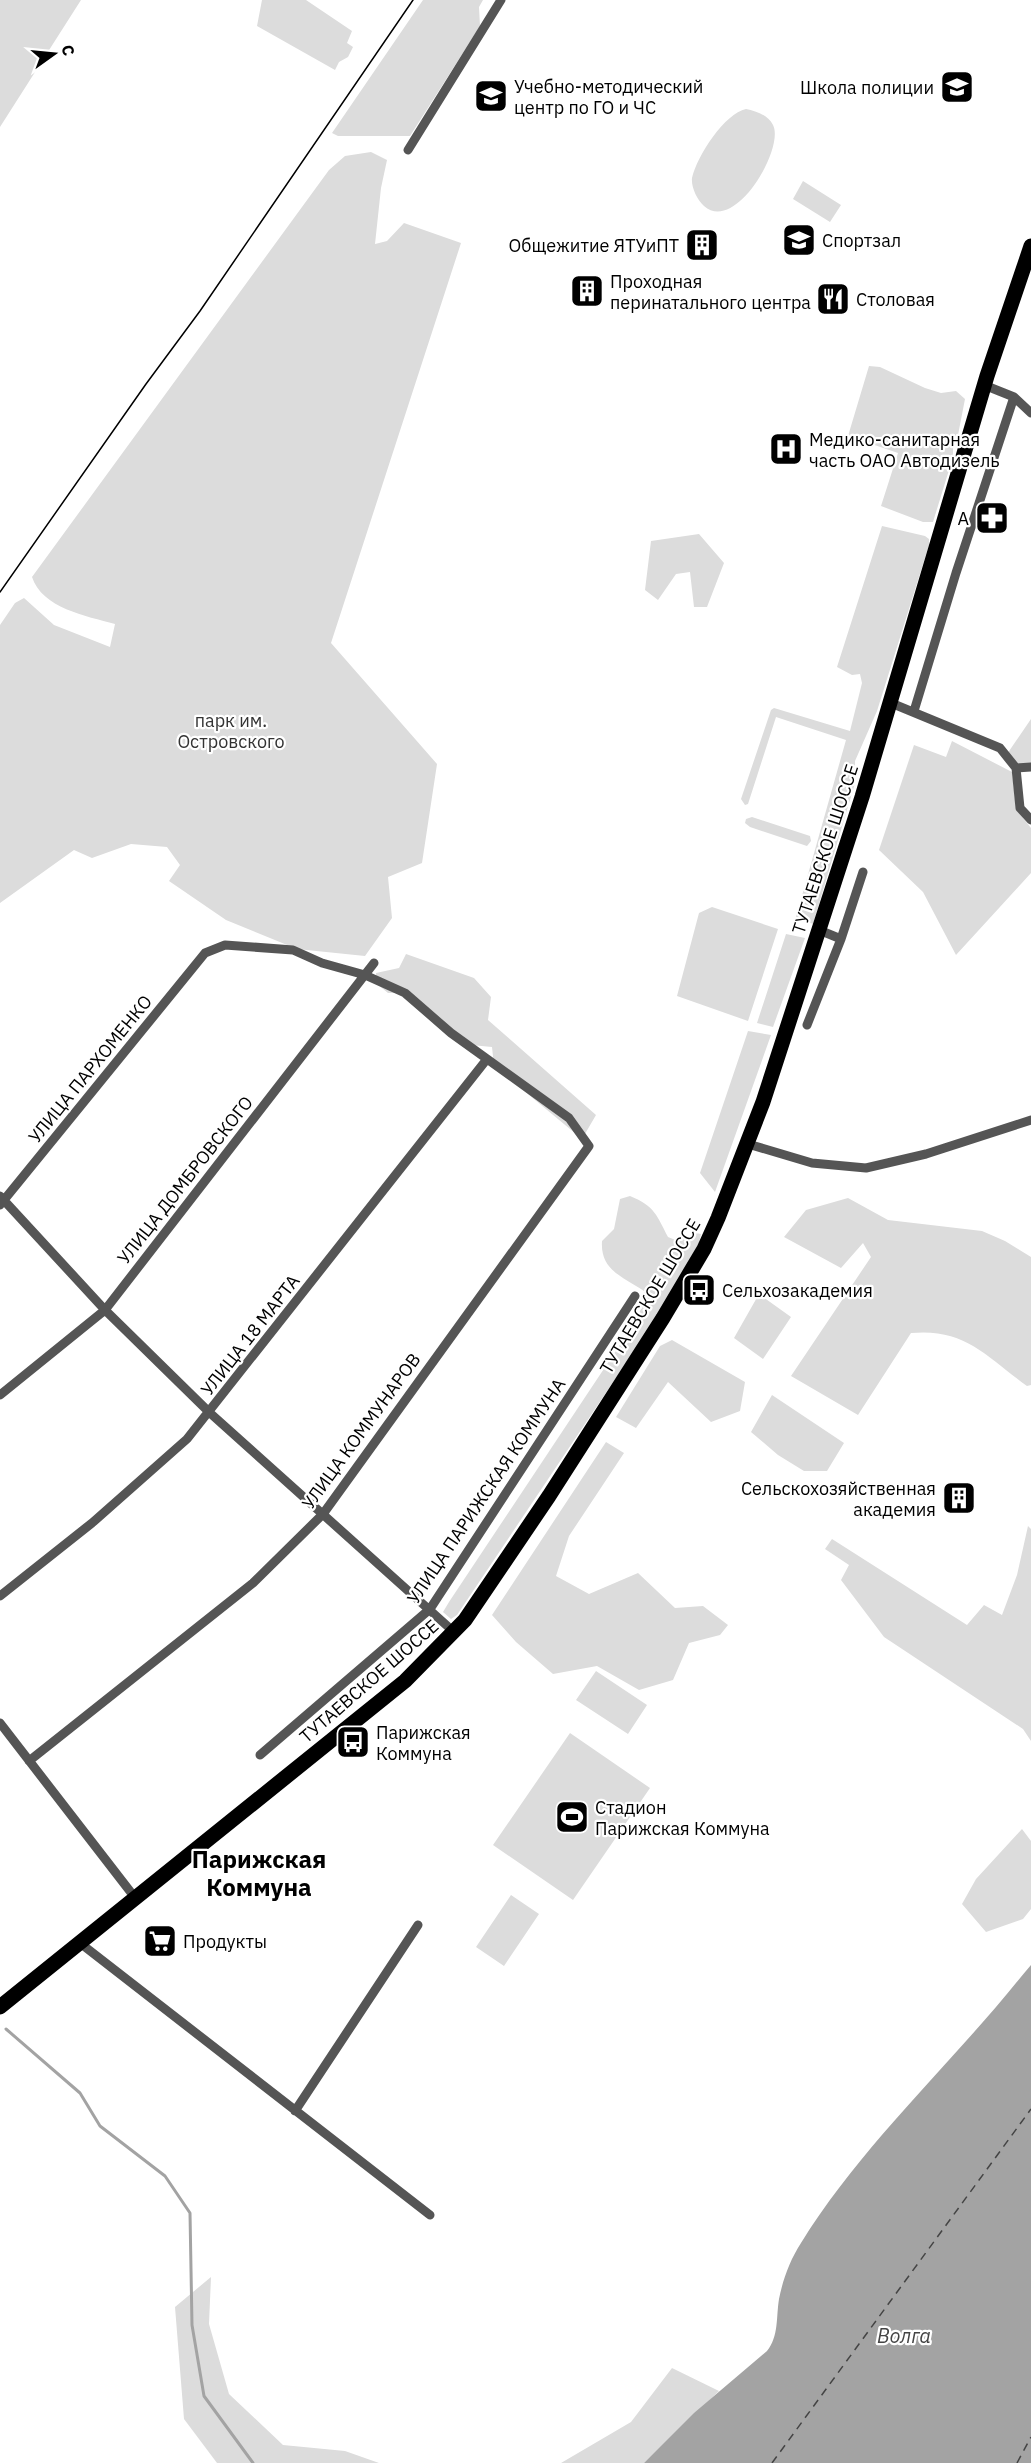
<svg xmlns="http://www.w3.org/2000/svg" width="1031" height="2463" font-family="'IBM Plex Sans',sans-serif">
<rect width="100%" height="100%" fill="#fff"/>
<path fill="#dcdcdc" d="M 0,0 L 81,0 L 0,127 Z
M 262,0 L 306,0 L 352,31 L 347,43 L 353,47 L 348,57 L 339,62 L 335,70 L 257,26 Z
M 423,0 L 483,0 L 479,7 L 480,26 L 410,136 L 338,136 L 332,133 Z
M 746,109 C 756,111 768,115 773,125 C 785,148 735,234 704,206 C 697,200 691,187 692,178 C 697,156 725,113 746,109 Z
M 371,152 L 387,160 L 381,188 L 375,244 L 387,241 L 404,223 L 461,243 L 331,643 L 437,764 L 422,863 L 388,877 L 392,918 L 365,956 L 297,949 L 226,920 L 169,881 L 180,865 L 167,847 L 131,844 L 92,858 L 74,850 L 0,903 L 0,625 L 15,603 L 24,598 L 54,625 L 110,647 L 115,624 C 86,616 42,608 32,577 L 329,170 L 345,156 Z
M 803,181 L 841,205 L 830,222 L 793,199 Z
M 869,366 L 880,367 L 925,388 L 941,393 L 956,391 L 965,399 L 958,435 L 953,440 L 953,457 L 933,522 L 923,522 L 881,506 L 898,453 L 848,436 Z
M 882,526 L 925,536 L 929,539 L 929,545 L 877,711 L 855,761 L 855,783 L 813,924 L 796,917 L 846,740 L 776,717 L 748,804 L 745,805 L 741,799 L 771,710 L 774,708 L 850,731 L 862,683 L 860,674 L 852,675 L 837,667 Z
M 699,534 L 724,563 L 707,607 L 694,607 L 690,572 L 676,574 L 658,600 L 645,590 L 651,541 Z
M 1031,719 L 1031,763 L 1019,764 L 1005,757 Z
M 952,741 L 1012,772 L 1016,809 L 1031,828 L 1031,873 L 956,955 L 923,892 L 879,850 L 914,745 L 946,757 Z
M 752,817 L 810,836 L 811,841 L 807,846 L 750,827 L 745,823 L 746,819 Z
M 712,907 L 778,929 L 748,1021 L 677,996 L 699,913 Z
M 786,934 L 805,938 L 773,1027 L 757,1023 Z
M 406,954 L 474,978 L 491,997 L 488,1020 L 596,1115 L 582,1139 L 494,1066 L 492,1047 L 471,1045 L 405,993 L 388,993 L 377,984 L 376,973 L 399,968 Z
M 748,1031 L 771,1035 L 715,1192 L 700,1173 Z
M 630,1196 C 655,1206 657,1216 668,1237 L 678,1241 L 696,1233 L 701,1234 L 698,1247 L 658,1315 L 457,1615 L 451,1619 L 443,1612 L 449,1602 L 633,1325 L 643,1305 L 644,1291 C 624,1277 600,1271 602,1241 L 614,1229 L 620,1199 Z
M 848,1198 L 888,1220 L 982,1231 L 1005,1241 L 1031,1257 L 1031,1385 L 1027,1386 C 986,1356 965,1328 911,1333 L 858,1415 L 791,1376 L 871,1257 L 863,1243 L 841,1268 L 784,1237 L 806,1210 Z
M 759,1294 L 791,1317 L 763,1359 L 734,1338 Z
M 672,1340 L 745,1382 L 740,1411 L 711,1422 L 668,1382 L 636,1428 L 616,1417 L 660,1346 Z
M 772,1395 L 844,1443 L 827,1471 L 804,1471 L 778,1455 L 751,1432 Z
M 606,1442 L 624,1453 L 569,1536 L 556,1576 L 589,1594 L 638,1573 L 675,1608 L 703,1606 L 728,1625 L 720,1635 L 689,1643 L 673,1680 L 639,1690 L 597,1666 L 553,1674 L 516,1642 L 492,1615 Z
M 1028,1526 L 1031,1529 L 1031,1741 L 1023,1729 L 884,1637 L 841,1580 L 849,1565 L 825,1549 L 832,1539 L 967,1625 L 984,1605 L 1002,1615 L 1017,1575 Z
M 596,1671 L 647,1705 L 628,1734 L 576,1700 Z
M 570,1733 L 650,1788 L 573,1900 L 493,1845 Z
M 1022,1829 L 1031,1841 L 1031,1909 L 1023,1919 L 986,1932 L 962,1904 L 976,1879 Z
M 511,1895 L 539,1914 L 504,1966 L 476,1947 Z
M 211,2277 L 209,2324 L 229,2394 L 283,2445 L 345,2451 L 379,2463 L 217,2463 L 184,2419 L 175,2307 Z
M 672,2368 L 719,2391 L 644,2463 L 561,2463 L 631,2422 Z"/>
<path fill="#a3a3a3" d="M 1031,1965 L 1031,2463 L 644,2463 L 694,2413 L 767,2351 C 779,2336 776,2317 779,2299 C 783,2279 790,2260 801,2243 C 855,2156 929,2085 996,2007 C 1008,1993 1019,1979 1031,1965 Z"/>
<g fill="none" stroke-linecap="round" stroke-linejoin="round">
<path stroke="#a3a3a3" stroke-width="3" d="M 6,2029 L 80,2093 L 100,2126 L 165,2176 L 190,2213 L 192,2325 L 204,2396 L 253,2463"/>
<path stroke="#444" stroke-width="1.5" stroke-dasharray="8 6" stroke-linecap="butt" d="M 772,2463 L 1031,2109
M 1017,2463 L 1031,2437"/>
<path stroke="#555" stroke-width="9" d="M 408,150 L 501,0
M 984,385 L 1014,397 L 1031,413
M 891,703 L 1000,748 L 1016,768 L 1031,767
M 914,711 L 956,573 L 1014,397
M 1016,768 L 1020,808 L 1031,820
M 819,930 L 841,939
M 807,1025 L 841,939 L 863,872
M 748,1144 L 812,1163 L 866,1168 L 926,1154 L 1031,1120
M 0,1196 L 105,1310 L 210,1413 L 454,1632
M 0,1205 L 205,953 L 225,945 L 293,950 L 322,963 L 365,975 L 405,993 L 451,1033 L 569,1118 L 589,1146 L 323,1514 L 253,1583 L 29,1761
M 0,1395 L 105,1310 L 374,963
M 0,1596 L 92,1523 L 187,1439 L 487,1059
M 0,1723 L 136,1899
M 260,1755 L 430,1609 L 635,1296
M 80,1943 L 430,2215
M 295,2111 L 418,1925"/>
<path stroke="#000" stroke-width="15" d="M 0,2007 L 405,1681 L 465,1620 L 549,1496 L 663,1318 L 704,1249 L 718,1218 L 763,1102 L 862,797 L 987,376 L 1031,246"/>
<path stroke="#000" stroke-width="1.5" d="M 0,592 L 146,384 L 200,311 L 413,0"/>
</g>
<defs>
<symbol id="university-square" viewBox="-11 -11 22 22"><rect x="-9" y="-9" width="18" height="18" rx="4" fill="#000" stroke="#fff"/><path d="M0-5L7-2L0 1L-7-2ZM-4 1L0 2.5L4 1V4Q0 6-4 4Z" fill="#fff"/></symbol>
<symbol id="building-square" viewBox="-11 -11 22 22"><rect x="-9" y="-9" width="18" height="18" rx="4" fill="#000" stroke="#fff"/><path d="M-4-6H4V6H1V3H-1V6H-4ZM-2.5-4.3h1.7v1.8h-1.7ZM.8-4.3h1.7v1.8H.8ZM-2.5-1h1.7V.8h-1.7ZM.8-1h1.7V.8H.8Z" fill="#fff"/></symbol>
<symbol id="restaurant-square" viewBox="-11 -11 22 22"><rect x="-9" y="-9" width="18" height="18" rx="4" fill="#000" stroke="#fff"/><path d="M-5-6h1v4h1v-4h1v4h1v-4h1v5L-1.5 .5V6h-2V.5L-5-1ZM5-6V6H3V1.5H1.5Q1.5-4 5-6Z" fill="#fff"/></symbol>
<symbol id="hospital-square" viewBox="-11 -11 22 22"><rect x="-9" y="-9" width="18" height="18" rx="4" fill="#000" stroke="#fff"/><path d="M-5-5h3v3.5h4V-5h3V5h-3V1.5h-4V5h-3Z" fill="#fff"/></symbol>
<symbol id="pharmacy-square" viewBox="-11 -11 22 22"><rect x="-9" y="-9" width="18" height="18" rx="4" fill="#000" stroke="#fff"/><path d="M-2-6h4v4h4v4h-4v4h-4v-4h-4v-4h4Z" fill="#fff"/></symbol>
<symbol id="bus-square" viewBox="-11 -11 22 22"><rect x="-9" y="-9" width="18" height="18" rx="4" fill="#000" stroke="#fff"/><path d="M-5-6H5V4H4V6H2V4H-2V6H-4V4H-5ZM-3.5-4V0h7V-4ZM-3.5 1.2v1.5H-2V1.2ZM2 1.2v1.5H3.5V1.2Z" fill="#fff"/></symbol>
<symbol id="stadium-square" viewBox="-11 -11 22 22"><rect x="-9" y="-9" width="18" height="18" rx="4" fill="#000" stroke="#fff"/><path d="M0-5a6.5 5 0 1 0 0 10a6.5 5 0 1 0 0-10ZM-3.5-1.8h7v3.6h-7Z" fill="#fff"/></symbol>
<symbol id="supermarket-square" viewBox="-11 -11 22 22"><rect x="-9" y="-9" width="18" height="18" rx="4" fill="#000" stroke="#fff"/><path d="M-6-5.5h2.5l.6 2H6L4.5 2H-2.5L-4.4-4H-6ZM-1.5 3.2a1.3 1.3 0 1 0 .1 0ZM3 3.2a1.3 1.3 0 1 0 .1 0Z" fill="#fff"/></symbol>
</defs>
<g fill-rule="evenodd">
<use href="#university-square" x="938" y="68" width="38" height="38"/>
<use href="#university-square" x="472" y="77" width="38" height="38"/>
<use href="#university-square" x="780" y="221" width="38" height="38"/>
<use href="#building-square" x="683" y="226" width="38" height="38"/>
<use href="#building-square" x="568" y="272" width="38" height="38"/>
<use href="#restaurant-square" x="814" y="280" width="38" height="38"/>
<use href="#hospital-square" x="767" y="430" width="38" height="38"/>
<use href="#pharmacy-square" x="973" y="499" width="38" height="38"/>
<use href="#bus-square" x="680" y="1271" width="38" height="38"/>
<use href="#building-square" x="940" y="1479" width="38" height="38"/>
<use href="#bus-square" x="334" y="1723" width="38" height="38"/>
<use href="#stadium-square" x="553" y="1798" width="38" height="38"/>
<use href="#supermarket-square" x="141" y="1922" width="38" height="38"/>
</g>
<g text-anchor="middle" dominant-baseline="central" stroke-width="4.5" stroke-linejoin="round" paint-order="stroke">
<g font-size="18" fill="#000" stroke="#fff" text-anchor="start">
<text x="514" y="86">Учебно-методический<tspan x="514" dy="21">центр по ГО и ЧС</tspan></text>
<text x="934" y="87" text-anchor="end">Школа полиции</text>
<text x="822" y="240">Спортзал</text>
<text x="679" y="245" text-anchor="end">Общежитие ЯТУиПТ</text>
<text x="610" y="281">Проходная<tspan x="610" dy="21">перинатального центра</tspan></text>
<text x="856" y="299">Столовая</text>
<text x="809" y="439">Медико-санитарная<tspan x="809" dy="21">часть ОАО Автодизель</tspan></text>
<text x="969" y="518" text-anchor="end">А</text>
<text x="722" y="1290">Сельхозакадемия</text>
<text x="936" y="1488" text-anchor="end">Сельскохозяйственная<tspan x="936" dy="21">академия</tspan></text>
<text x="376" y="1732">Парижская<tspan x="376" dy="21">Коммуна</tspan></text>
<text x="595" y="1807">Стадион<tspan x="595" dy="21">Парижская Коммуна</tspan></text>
<text x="183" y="1941">Продукты</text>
</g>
<g font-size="18" fill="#333" stroke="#fff">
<text x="231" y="720">парк им.<tspan x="231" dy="21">Островского</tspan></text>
</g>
<g font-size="18" fill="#000" stroke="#fff">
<text transform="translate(825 849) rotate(-72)">ТУТАЕВСКОЕ ШОССЕ</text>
<text transform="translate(90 1069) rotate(-51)">УЛИЦА ПАРХОМЕНКО</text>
<text transform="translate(185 1180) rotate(-52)">УЛИЦА ДОМБРОВСКОГО</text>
<text transform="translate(650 1296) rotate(-59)">ТУТАЕВСКОЕ ШОССЕ</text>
<text transform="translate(250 1335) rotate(-52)">УЛИЦА 18 МАРТА</text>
<text transform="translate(361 1431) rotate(-54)">УЛИЦА КОММУНАРОВ</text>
<text transform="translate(486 1491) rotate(-56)">УЛИЦА ПАРИЖСКАЯ КОММУНА</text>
<text transform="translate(369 1681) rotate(-41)">ТУТАЕВСКОЕ ШОССЕ</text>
</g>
<g font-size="20" font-style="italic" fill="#444" stroke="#fff">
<text x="904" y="2335">Волга</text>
</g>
<g font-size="24" font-weight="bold" fill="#000" stroke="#fff">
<text x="259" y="1859">Парижская<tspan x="259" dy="28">Коммуна</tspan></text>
</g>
</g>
<g transform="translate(54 54) rotate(75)" stroke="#ffffff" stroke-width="4.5" paint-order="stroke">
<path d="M0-4.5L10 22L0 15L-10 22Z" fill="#000000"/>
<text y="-9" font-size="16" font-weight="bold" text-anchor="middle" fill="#000000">С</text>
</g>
</svg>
